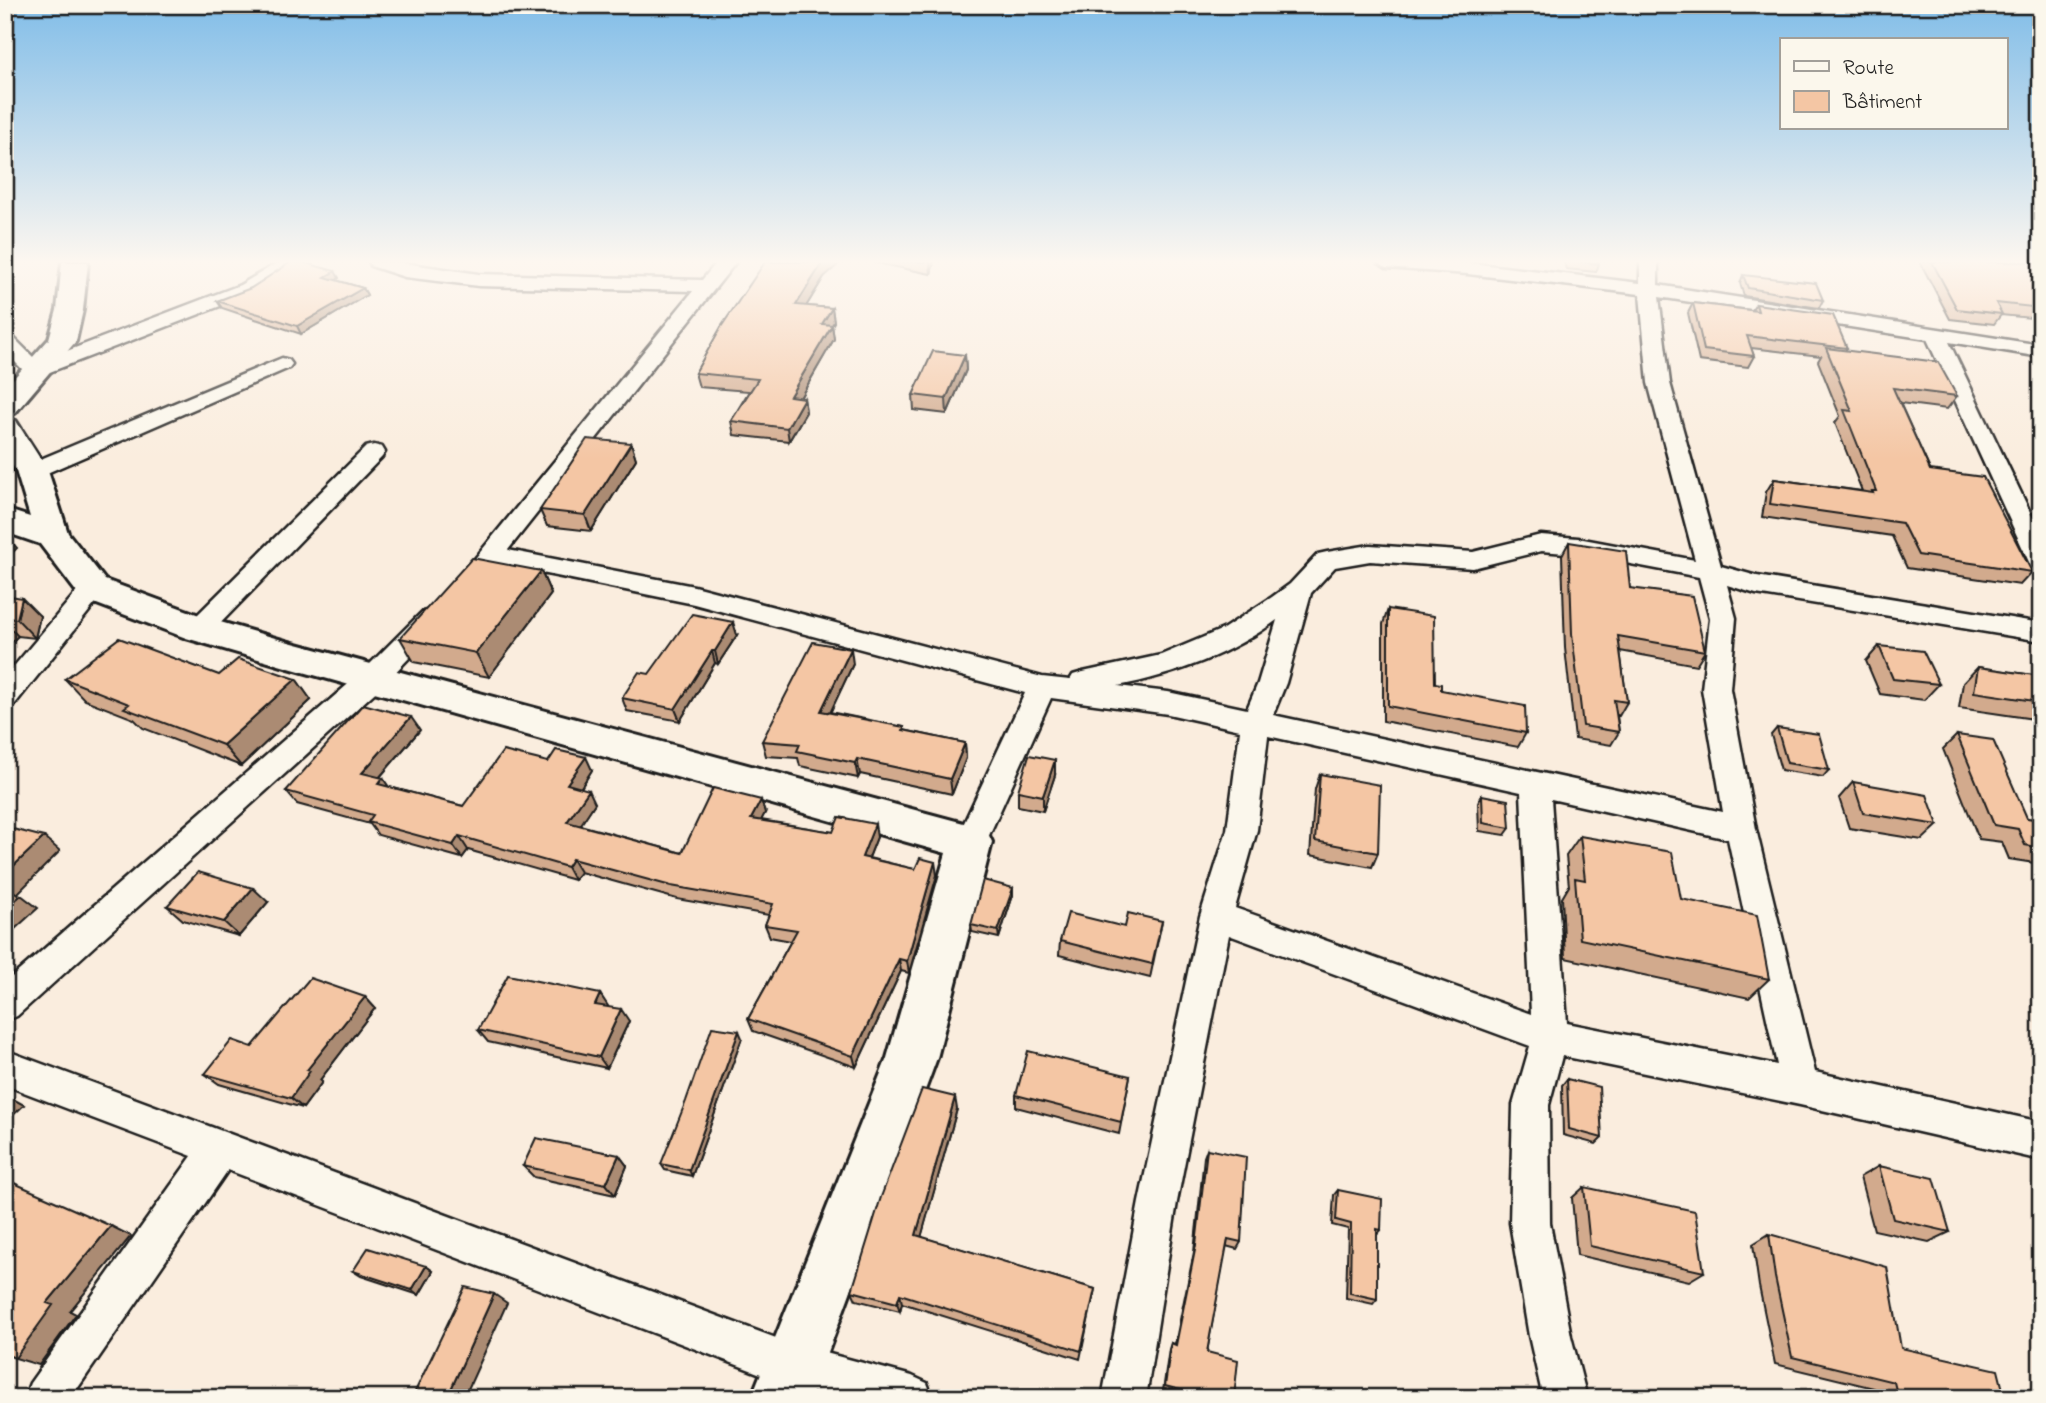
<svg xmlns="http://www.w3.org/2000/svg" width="2046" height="1403" font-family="'Indie Flower',sans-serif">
<rect width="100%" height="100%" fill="#faedde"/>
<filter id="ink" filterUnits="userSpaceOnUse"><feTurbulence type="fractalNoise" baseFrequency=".0143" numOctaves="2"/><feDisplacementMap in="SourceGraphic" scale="14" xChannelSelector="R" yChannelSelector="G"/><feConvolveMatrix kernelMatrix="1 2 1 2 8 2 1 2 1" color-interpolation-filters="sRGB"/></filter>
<g filter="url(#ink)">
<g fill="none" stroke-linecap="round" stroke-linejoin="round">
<defs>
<path id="street" d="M 279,262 L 302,262 L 254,293 L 42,375 L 28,375 L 5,352 L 5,334 L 12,336 L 38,362 L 240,285 Z
M 369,262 L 397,262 L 479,274 L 702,280 L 717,262 L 736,262 L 508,550 L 694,586 L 1042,677 L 1070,680 L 1073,675 L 1083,672 L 1161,655 L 1223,629 L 1272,597 L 1290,584 L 1318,554 L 1327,552 L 1370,545 L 1473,552 L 1541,535 L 1578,538 L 1695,560 L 1648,383 L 1640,294 L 1468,274 L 1386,268 L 1377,262 L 1462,262 L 1640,283 L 1640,262 L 1658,262 L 1658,285 L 2041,345 L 2041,357 L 1949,342 L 2041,535 L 2041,570 L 2032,568 L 2029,562 L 1927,339 L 1659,297 L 1670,383 L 1721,566 L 1757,576 L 2041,623 L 2041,641 L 1756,594 L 1727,585 L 1736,618 L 1730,689 L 1756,829 L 1815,1072 L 2041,1122 L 2041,1160 L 1800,1105 L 1562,1056 L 1549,1105 L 1550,1223 L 1571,1336 L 1587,1398 L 1543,1398 L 1529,1336 L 1510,1223 L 1513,1105 L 1530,1046 L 1229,935 L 1177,1202 L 1146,1398 L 1102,1398 L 1139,1202 L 1200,916 L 1227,830 L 1240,730 L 1168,714 L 1051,698 L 982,851 L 971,855 L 960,851 L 955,842 L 1025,693 L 694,604 L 497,564 C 489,574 484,576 472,573 L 468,567 L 693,291 L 479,286 L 405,277 L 371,266 ZM 1541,551 L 1578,554 L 1699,577 L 1710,618 L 1702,689 L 1723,812 L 1273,715 L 1286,683 L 1311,593 L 1335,567 L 1370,561 L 1473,568 ZM 1277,620 L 1258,683 L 1247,709 L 1168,692 L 1118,686 C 1175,675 1231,654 1277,620 ZM 1268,736 L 1521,792 L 1531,1014 L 1235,908 L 1257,830 ZM 1551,799 L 1728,839 L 1777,1065 L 1567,1023 Z
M 282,358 L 289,360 L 292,364 L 289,368 L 40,476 L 24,476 L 21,471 L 24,466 Z
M 374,445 L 382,447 L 385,452 L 382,457 L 208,636 L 199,638 L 190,636 L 186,629 L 190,622 L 366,447 Z
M 93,580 L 102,583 L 106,589 L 102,595 L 15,704 L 5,707 L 5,677 L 84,583 Z
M 431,610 L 440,612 L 444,619 L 440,626 L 382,686 L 17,1016 L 5,1021 L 5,983 L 362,672 L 422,612 Z
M 5,1050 L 792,1344 L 912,1376 L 927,1383 L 933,1398 L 834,1398 L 792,1386 L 228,1170 L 71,1398 L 24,1398 L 30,1383 L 192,1156 L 5,1085 Z"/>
<path id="secondary" d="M 62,262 L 88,262 L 83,310 L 76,341 L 15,413 L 5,416 L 5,388 L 49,339 L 57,310 Z
M 5,418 L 16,421 L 48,471 L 68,533 L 105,580 L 210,619 L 289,642 L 986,829 L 992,842 L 937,1058 L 811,1398 L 751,1398 L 887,1058 L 946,853 L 289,668 L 186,638 L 81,598 L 40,544 L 5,532 L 5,509 L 30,517 L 16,471 L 5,453 Z"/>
</defs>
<use href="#street" stroke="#1c1c1c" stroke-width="5"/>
<use href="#secondary" stroke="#1c1c1c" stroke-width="6"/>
<use href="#street" fill="#fbf7ec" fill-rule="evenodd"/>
<use href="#secondary" fill="#fbf7ec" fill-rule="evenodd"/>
</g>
<path fill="#d2aa8d" stroke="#1c1c1c" stroke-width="2" d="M 872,262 L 934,262 L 931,274 Z
M 1564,262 L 1599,262 L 1599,264 L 1596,272 L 1566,269 Z
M 1920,262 L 2041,262 L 2041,319 L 2001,315 L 1994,324 L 1950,319 Z
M 1743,275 L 1823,300 L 1819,308 L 1744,296 L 1740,283 Z
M 824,277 L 806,306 L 832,308 L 834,322 L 832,325 L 834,339 L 800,398 L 804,398 L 806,412 L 789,441 L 734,435 L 731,421 L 749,391 L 699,387 L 695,373 Z
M 339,278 L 336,280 L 363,288 L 367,295 L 301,334 L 222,308 L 217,301 Z
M 1693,303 L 1752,310 L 1756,304 L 1847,348 L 1845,351 L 1957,396 L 1947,409 L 1900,403 L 1930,470 L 2032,572 L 2020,585 L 1907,568 L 1892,536 L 1762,517 L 1766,492 L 1774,479 L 1862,491 L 1835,423 L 1840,416 L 1818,361 L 1821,356 L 1751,348 L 1754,356 L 1748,367 L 1699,361 L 1688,313 Z
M 965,355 L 966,370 L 947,414 L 914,410 L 913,395 Z
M 631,443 L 636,459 L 591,531 L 547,526 L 540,510 Z
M 1569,542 L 1630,588 L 1705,651 L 1696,665 L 1620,651 L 1627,702 L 1619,716 L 1617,715 L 1619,732 L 1611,745 L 1575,739 L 1565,648 L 1562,555 Z
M 541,571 L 551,594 L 489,677 L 414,662 L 400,638 Z
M 5,595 L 40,616 L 35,638 L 18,636 L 5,648 Z
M 1388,609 L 1435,683 L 1441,690 L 1526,733 L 1518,747 L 1383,721 L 1383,624 Z
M 737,635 L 718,664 L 715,663 L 680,721 L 627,711 L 622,698 L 649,674 Z
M 1879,646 L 1939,684 L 1924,700 L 1880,694 L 1866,661 Z
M 853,664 L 830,712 L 904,727 L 904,730 L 965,743 L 966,758 L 952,794 L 860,774 L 858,778 L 800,766 L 798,758 L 766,756 L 762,741 Z
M 1978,667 L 2041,676 L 2041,720 L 1959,708 L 1963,683 Z
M 219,675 L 296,679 L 311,700 L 241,766 L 143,728 L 134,719 L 85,700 L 65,679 Z
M 1777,728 L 1829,770 L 1823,777 L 1781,770 L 1771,735 Z
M 420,730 L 380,777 L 389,787 L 463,806 L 548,762 L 592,770 L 581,788 L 595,803 L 580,825 L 682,853 L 765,813 L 761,820 L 833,832 L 877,837 L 869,858 L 937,875 L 909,973 L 901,971 L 856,1067 L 753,1031 L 748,1019 L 791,941 L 770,937 L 765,925 L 769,915 L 677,899 L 580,872 L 574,880 L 468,850 L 462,858 L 378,835 L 370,824 L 297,804 L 286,791 Z
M 1957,735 L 2027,818 L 2041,820 L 2041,864 L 2009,859 L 2002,842 L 1979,839 L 1943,749 Z
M 1320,774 L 1378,853 L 1372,867 L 1310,855 L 1315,789 Z
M 1055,775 L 1043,811 L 1018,806 L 1018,791 Z
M 1853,782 L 1938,825 L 1922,840 L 1849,828 L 1839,798 Z
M 1482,795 L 1510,828 L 1505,835 L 1479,831 L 1478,803 Z
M 1580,836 L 1681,899 L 1769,979 L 1749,998 L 1565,958 L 1562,898 L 1569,886 L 1566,856 Z
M 1013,888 L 1013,895 L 999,938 L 972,932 L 971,925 Z
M 268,902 L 239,936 L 183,920 L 167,906 Z
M 1162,921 L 1150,978 L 1059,955 L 1060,941 L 1125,927 Z
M 600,994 L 608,1007 L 629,1021 L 607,1068 L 488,1042 L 478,1030 Z
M 365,997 L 375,1008 L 320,1080 L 322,1082 L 303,1108 L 219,1084 L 205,1074 Z
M 742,1038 L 692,1176 L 665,1170 L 661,1164 Z
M 1130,1076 L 1119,1134 L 1016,1107 L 1016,1095 Z
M 1567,1079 L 1602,1138 L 1596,1144 L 1563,1135 L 1562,1085 Z
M 957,1109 L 921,1237 L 1095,1289 L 1080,1359 L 902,1303 L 900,1311 L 856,1300 L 852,1291 Z
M 1207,1149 L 1241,1242 L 1237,1249 L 1226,1246 L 1207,1352 L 1234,1398 L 1190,1398 L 1163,1391 L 1169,1349 L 1171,1343 L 1175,1344 L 1194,1252 L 1204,1157 Z
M 619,1155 L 627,1166 L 615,1195 L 534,1177 L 523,1166 Z
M 1879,1166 L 1950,1232 L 1929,1242 L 1874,1230 L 1860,1177 Z
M 1584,1187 L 1704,1272 L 1689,1281 L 1577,1255 L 1572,1198 Z
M 1338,1190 L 1381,1230 L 1377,1235 L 1377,1299 L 1373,1304 L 1346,1298 L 1348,1229 L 1332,1225 L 1334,1195 Z
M 1769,1234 L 1901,1348 L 2005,1398 L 1876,1398 L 1874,1388 L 1775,1364 L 1759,1286 L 1753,1244 Z
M 426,1266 L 433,1271 L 419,1295 L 361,1276 L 353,1271 Z"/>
<path fill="#ab8b73" stroke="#1c1c1c" stroke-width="2" d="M 823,262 L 841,262 L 824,277 L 799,318 L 796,305 Z
M 930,262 L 934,262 L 931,274 Z
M 335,271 L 339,278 L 329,285 L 325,277 Z
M 363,288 L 367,295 L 301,334 L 297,326 Z
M 832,308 L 834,322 L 824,338 L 822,324 Z
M 832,325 L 834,339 L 793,410 L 790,396 Z
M 965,355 L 966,370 L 947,414 L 946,399 Z
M 804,398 L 806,412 L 789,441 L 787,428 Z
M 631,443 L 636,459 L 591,531 L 585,515 Z
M 5,535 L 17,548 L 5,560 Z
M 541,571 L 551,594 L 489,677 L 476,653 Z
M 22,598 L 40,616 L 35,638 L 17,619 Z
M 733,622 L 737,635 L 718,664 L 715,651 Z
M 5,623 L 18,636 L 5,648 Z
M 851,649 L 853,664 L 824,726 L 821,711 Z
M 712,651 L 715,663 L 680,721 L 675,709 Z
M 296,679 L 311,700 L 241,766 L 223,745 Z
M 411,717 L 420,730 L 372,786 L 362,773 Z
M 965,743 L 966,758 L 952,794 L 950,779 Z
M 586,757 L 592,770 L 574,798 L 567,784 Z
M 857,759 L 860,774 L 858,778 L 855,763 Z
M 1055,760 L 1055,775 L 1043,811 L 1043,796 Z
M 383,778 L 392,792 L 378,784 Z
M 589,790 L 595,803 L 574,835 L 567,822 Z
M 761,800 L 765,813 L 755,832 L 751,819 Z
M 875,824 L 877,837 L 864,870 L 862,857 Z
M 459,836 L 468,850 L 462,858 L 453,845 Z
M 44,837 L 60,851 L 13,898 L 5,892 L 5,874 Z
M 572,859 L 580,872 L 574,880 L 567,867 Z
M 935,862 L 937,875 L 909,973 L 907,961 Z
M 253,888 L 268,902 L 239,936 L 224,922 Z
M 1013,888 L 1013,895 L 999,938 L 998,931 Z
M 21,895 L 38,908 L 5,938 L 5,909 Z
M 899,959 L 901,971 L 856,1067 L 853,1056 Z
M 600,994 L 608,1006 L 603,1017 L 595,1005 Z
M 365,997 L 375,1008 L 320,1080 L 322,1082 L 303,1108 L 291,1098 L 307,1070 Z
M 621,1009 L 629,1021 L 607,1068 L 599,1057 Z
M 739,1031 L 742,1038 L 692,1176 L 689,1170 Z
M 955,1097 L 957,1109 L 919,1245 L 916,1235 Z
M 13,1099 L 24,1105 L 5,1123 L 5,1107 Z
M 619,1155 L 627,1166 L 615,1195 L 606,1184 Z
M 111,1226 L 131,1236 L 70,1311 L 76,1314 L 39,1365 L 15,1358 L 47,1303 Z
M 426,1266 L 433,1271 L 419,1295 L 412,1290 Z
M 494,1294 L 507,1303 L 464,1398 L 447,1398 Z
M 900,1294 L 902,1303 L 900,1311 L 897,1303 Z"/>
<path fill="#f4c6a4" stroke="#1c1c1c" stroke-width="2" d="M 291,262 L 302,262 L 335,271 L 325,277 L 363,288 L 297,326 L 217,301 L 251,288 Z
M 765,262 L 823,262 L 796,305 L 832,308 L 822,324 L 832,325 L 790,396 L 804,398 L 787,428 L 731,421 L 758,379 L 695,373 L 721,327 Z
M 1579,262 L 1599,262 L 1599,264 Z
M 1932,262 L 2041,262 L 2041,308 L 1996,303 L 2002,314 L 1957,309 Z
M 1743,275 L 1816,283 L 1823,300 L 1748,288 Z
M 1693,303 L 1758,311 L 1756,304 L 1833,315 L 1847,348 L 1747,336 L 1754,356 L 1704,350 Z
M 1826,348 L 1938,362 L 1957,396 L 1893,388 L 1930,470 L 1983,477 L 2032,572 L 1918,555 L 1902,523 L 1770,504 L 1774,479 L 1873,493 L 1872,491 L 1876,491 L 1844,410 L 1852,411 Z
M 933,351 L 965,355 L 946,399 L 913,395 Z
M 587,439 L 631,443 L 585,515 L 540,510 Z
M 1569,542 L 1626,551 L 1630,588 L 1692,596 L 1705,651 L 1618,636 L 1627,702 L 1614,700 L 1619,732 L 1583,726 L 1572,634 Z
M 472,558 L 541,571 L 476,653 L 400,638 Z
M 5,595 L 22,598 L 17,619 L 5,618 Z
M 1388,609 L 1434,616 L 1435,683 L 1441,684 L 1441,690 L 1525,706 L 1526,733 L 1388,706 Z
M 692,614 L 733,622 L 715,651 L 712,651 L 675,709 L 622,698 L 639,672 L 649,674 Z
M 119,638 L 219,675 L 238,659 L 296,679 L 223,745 L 124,708 L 129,704 L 65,679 Z
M 813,642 L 851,649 L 821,711 L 904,727 L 903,730 L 965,743 L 950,779 L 857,759 L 855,763 L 797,751 L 800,744 L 762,741 Z
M 1879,646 L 1923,651 L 1939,684 L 1893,679 Z
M 1978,667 L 2041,676 L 2041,702 L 1974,692 Z
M 363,704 L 411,717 L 362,773 L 383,778 L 378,784 L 463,806 L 503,751 L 548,762 L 556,750 L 586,757 L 567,784 L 589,790 L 567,822 L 682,853 L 713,788 L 761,800 L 751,819 L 833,832 L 839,817 L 875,824 L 862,857 L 915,869 L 920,858 L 935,862 L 907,961 L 899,959 L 853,1056 L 748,1019 L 797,930 L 765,925 L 773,904 L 671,886 L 572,859 L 567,867 L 459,836 L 453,845 L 368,822 L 373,815 L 286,791 Z
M 1777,728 L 1819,734 L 1829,770 L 1787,763 Z
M 1957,735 L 1993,740 L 2027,818 L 2041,820 L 2041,848 L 2025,845 L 2018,829 L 1994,825 Z
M 1029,755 L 1055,760 L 1043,796 L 1018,791 Z
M 1320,774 L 1380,785 L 1378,853 L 1315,841 Z
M 1853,782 L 1927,795 L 1938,825 L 1863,813 Z
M 1482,795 L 1508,800 L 1510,828 L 1483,823 Z
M 5,827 L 44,837 L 5,874 Z
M 1580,836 L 1672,852 L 1681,899 L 1757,915 L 1769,979 L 1580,939 L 1575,878 L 1585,880 Z
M 198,872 L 253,888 L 224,922 L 167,906 Z
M 983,880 L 1013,888 L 998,931 L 971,925 Z
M 5,888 L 21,895 L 5,909 Z
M 1068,913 L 1125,927 L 1128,913 L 1162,921 L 1152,964 L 1060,941 Z
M 508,975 L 600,994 L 595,1005 L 621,1009 L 599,1057 L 478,1030 Z
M 310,978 L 365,997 L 307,1070 L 310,1071 L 291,1098 L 205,1074 L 232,1040 L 252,1047 Z
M 712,1027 L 739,1031 L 702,1134 L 689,1170 L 661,1164 L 686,1101 Z
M 1028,1051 L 1130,1076 L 1121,1122 L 1016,1095 Z
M 1567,1079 L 1599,1087 L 1602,1138 L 1569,1129 Z
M 922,1089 L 955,1097 L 916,1235 L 1095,1289 L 1081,1351 L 900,1294 L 897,1303 L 852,1291 L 881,1197 Z
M 5,1095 L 13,1099 L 5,1107 Z
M 536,1138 L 619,1155 L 606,1184 L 523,1166 Z
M 1207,1149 L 1246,1157 L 1241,1242 L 1228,1239 L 1207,1352 L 1238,1360 L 1234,1398 L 1211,1398 L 1165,1386 L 1171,1343 L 1176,1345 L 1196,1245 Z
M 1879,1166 L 1934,1178 L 1950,1232 L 1893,1219 Z
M 5,1179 L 111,1226 L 47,1303 L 53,1305 L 15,1358 L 5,1354 Z
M 1584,1187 L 1695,1211 L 1704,1272 L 1590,1246 Z
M 1338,1190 L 1382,1199 L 1381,1230 L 1377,1229 L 1377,1299 L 1350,1293 L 1351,1224 L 1336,1220 Z
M 1769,1234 L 1887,1267 L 1901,1348 L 1998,1370 L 2005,1398 L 1898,1398 L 1894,1382 L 1792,1357 L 1775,1277 Z
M 368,1248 L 426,1266 L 412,1290 L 353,1271 Z
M 465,1287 L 494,1294 L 447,1398 L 412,1398 Z"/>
</g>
<linearGradient id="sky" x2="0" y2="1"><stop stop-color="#81bde8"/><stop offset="0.57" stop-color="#fdf7f0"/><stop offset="1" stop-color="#fdf7f0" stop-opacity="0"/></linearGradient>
<rect width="2046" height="459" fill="url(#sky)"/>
<rect width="2046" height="1403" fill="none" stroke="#fbf7ec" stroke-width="28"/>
<rect x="14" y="14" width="2018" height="1375" fill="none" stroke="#1c1c1c" stroke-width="2.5" filter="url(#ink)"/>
<rect x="1780" y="38" width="228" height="91" fill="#fbf7ec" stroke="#a29f99" stroke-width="2"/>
<rect x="1794" y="61" width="35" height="10" fill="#fbf7ec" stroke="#a29f99" stroke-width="2"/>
<text x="1843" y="74" font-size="21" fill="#1c1c1c">Route</text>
<rect x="1794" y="91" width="35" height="21" fill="#f4c6a4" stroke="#a29f99" stroke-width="2"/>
<text x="1843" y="108" font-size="21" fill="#1c1c1c">Bâtiment</text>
</svg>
